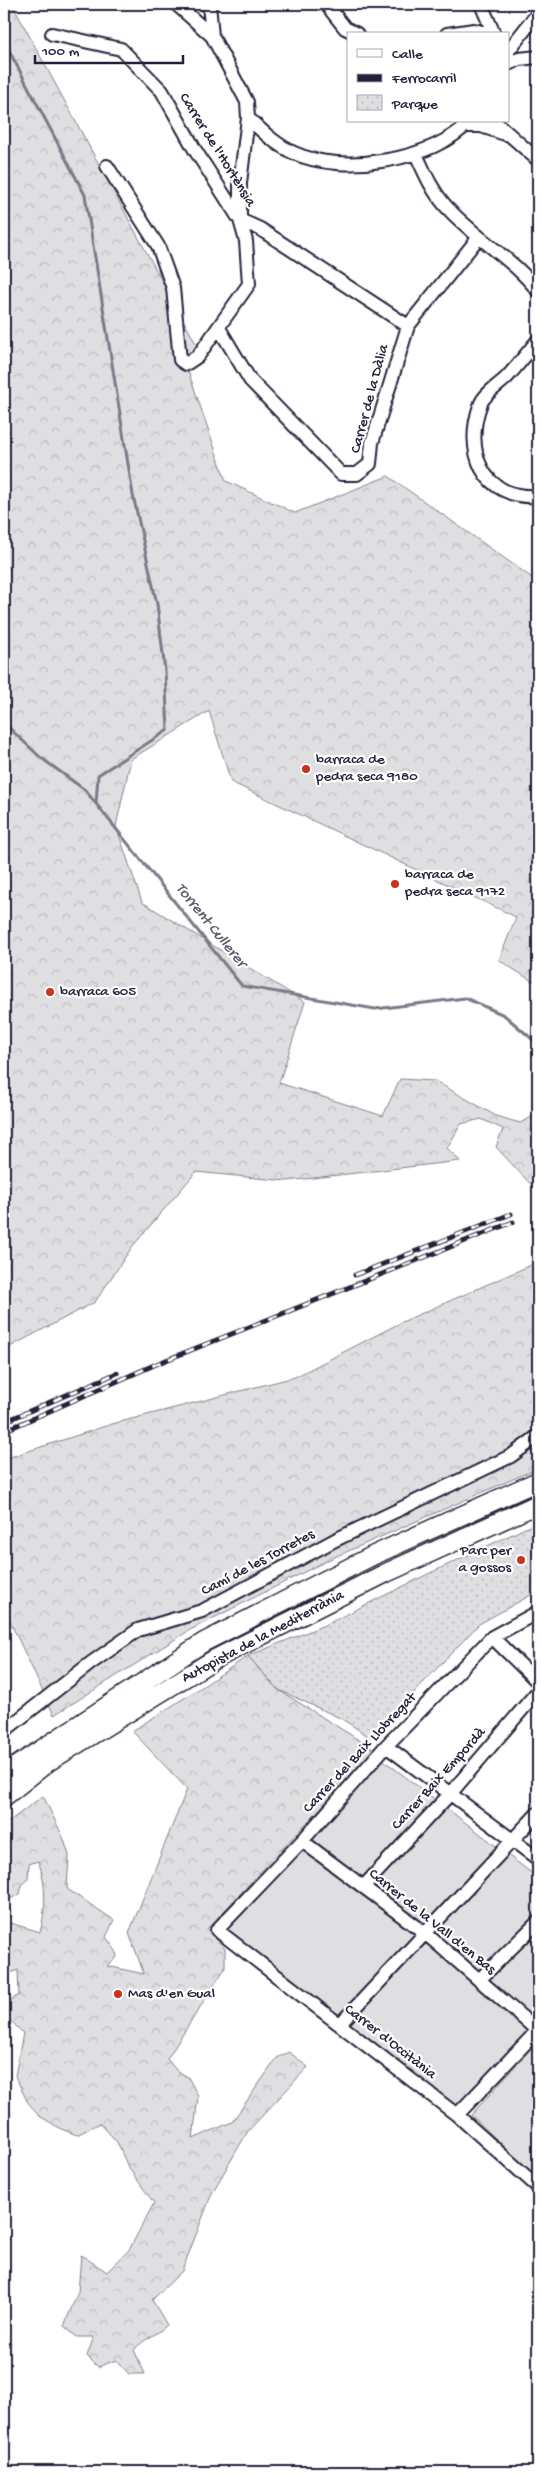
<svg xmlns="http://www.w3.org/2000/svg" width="542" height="2476" font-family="'Gochi Hand',sans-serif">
<defs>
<pattern id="forest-crowns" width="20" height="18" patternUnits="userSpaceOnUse" patternTransform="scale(1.25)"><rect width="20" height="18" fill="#dfdfe2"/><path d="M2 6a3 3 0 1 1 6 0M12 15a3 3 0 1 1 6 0" fill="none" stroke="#bfbfc3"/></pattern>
<pattern id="park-dots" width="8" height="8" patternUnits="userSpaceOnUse" patternTransform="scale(1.25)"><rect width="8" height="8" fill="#dfdfe2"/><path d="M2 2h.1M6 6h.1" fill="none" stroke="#bfbfc3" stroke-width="1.8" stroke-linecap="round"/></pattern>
</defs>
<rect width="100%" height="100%" fill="#fff"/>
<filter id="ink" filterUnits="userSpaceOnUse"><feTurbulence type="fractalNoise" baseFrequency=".02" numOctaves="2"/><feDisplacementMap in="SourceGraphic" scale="10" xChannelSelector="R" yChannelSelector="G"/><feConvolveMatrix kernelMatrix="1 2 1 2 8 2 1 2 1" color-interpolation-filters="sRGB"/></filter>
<g filter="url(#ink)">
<path fill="#dfdfe2" stroke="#80808e" d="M 382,1759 L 538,1878 L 538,2022 L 460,2109 L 225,1929 Z
M 538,2041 L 538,2179 L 471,2115 Z"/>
<path fill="url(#forest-crowns)" stroke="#80808e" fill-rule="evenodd" d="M 4,4 L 12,4 L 200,351 L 186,365 L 226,481 L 295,513 L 388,476 L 538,582 L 538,980 L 532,981 L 499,960 L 516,917 L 231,782 L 209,711 L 131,759 L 116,826 L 142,902 L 305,1002 L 279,1083 L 383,1116 L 400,1079 L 435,1081 L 496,1116 L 520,1123 L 538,1114 L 538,1188 L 535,1189 L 496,1147 L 503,1129 L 481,1119 L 461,1124 L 447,1148 L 460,1161 L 287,1181 L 196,1172 L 132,1247 L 95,1302 L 4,1350 Z
M 538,1262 L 538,1468 L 330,1559 L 190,1630 L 54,1715 L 8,1617 L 4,1618 L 4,1459 L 112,1424 L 295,1377 L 402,1322 Z
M 248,1656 L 277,1689 L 375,1750 L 207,1929 L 225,1949 L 225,1968 L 167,2059 L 177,2071 L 188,2077 L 198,2096 L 193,2139 L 232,2122 L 277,2058 L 289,2052 L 308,2067 L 248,2131 L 212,2193 L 182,2271 L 152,2300 L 167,2325 C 156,2336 144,2338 134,2350 L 145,2374 L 129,2374 L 116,2360 L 98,2367 L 87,2356 L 94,2337 L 77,2337 L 64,2326 L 78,2292 L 81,2255 L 107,2272 L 129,2250 L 154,2203 L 128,2167 L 117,2142 L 100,2123 L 77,2135 L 61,2129 L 38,2115 L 27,2101 L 15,2076 L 23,2033 L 4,2014 L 4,2004 L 19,1995 L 18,1970 L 4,1976 L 4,1825 L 43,1796 L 63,1837 L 69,1855 L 67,1889 L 114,1920 L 106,1937 L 116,1951 L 117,1957 L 107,1966 L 144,1974 L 129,1933 L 187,1789 L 132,1731 L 205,1685 ZM 38,1861 C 47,1883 46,1910 40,1932 L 7,1922 L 11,1912 L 6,1901 L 20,1894 L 22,1884 L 28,1879 L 29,1864 Z"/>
<path fill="url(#park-dots)" stroke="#80808e" d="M 538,1522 L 538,1591 L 479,1624 L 371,1738 L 342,1719 L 277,1689 L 248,1656 L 327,1624 L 426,1575 Z"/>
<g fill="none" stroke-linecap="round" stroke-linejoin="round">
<path stroke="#7a7a88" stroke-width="3" d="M 4,41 L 85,195 L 133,495 L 157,604 L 165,671 L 168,730 L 98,775 L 96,804
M 4,723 L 40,757 L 85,790 L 242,986 L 375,1009 L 465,998 L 504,1015 L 538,1044"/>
<defs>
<path id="minor" d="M 176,4 L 212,36
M 326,4 L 345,28 L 357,34
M 481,4 L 494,34
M 52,34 L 121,49 L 162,91 L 195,150 L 240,220 L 260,229 L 408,326
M 447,34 L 474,30 L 491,34
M 508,64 L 508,51 L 538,13
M 508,64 L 519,59 L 538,57
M 248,118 C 262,131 276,145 294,153 C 342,175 434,161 470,121
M 494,121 L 538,160
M 466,126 L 481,126 L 505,134
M 416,154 C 424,171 431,189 444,204 C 472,237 512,257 538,291
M 107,166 L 158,246 L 173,288 L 180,360 L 186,364 L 198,356 L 249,284 L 246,241 L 240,220 L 240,183 L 248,118 L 247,102 L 212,36 L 209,4
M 219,328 L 250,380 L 341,474 L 357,474 L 370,464 L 372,443 L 408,326 L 479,237
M 538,340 C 528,352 519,364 508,376 C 501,384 485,393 481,403 C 463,450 482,500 538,496
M 538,1612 L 492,1637 L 386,1746 L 302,1841 L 217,1930 L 457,2115 L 538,2187
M 492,1637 L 538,1682
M 4,1731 L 91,1663 L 138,1630 L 202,1611 L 335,1540 L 511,1456 L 538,1436
M 386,1746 L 538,1859
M 302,1841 L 425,1933 L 538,2031
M 363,1887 L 450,1794 L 538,1691
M 479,1980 L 538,1922
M 340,2024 L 538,1813
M 457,2115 L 538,2030"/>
<path id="highway" d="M 4,1774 L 204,1642 L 374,1555 L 538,1481
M 4,1797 L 48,1762 L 215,1659 L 386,1573 L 538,1504"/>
</defs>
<use href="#minor" stroke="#22223b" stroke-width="16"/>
<use href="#highway" stroke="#22223b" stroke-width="21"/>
<use href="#minor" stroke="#fff" stroke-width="12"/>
<use href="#highway" stroke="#fff" stroke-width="18"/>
<defs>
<path id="rail" d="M 355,1275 L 511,1214
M 4,1422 L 117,1373
M 4,1431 L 161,1362 L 513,1222"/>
</defs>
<use href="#rail" stroke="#22223b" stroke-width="5"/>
<use href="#rail" stroke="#fff" stroke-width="3" stroke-dasharray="9" stroke-linecap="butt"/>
</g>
</g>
<g fill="#c8321e" stroke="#fff" stroke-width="2">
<circle cx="306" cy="769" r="5"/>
<circle cx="395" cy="884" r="5"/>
<circle cx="50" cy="992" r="5"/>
<circle cx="521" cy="1560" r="5"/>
<circle cx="118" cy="1994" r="5"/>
</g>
<g text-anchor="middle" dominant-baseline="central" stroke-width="4.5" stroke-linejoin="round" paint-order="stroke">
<g font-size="15" fill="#22223b" stroke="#fff">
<text transform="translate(217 150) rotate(58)">Carrer de l'Hortènsia</text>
<text transform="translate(370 399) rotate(-75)">Carrer de la Dàlia</text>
<text transform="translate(258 1563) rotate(-28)">Camí de les Torretes</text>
<text transform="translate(263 1637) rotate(-28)">Autopista de la Mediterrània</text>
<text transform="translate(360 1753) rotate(-47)">Carrer del Baix Llobregat</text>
<text transform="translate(439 1779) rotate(-48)">Carrer Baix Empordà</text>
<text transform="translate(432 1922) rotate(39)">Carrer de la Vall d'en Bas</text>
<text transform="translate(390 2042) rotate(38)">Carrer d'Occitània</text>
</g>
<g font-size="15" fill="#22223b" stroke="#fff" text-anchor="start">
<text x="316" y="760">barraca de<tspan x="316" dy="17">pedra seca 9180</tspan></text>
<text x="405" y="875">barraca de<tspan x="405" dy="17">pedra seca 9172</tspan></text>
<text x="60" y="992">barraca 605</text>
<text x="511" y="1551" text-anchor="end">Parc per<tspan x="511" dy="17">a gossos</tspan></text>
<text x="128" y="1994">Mas d'en Gual</text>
</g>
<g font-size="16" font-style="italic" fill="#5c5c6f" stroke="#fff">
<text transform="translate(210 926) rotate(51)">Torrent Cullerer</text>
</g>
</g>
<rect width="542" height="2476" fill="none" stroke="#fff" stroke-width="20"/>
<rect x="10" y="10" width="522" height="2456" fill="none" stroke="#22223b" stroke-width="2" filter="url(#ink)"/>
<rect x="347" y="32" width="162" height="90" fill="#ffffff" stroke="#a7a7b1"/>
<rect x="357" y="49" width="25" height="8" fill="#ffffff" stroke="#a7a7b1"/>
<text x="392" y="58" font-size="15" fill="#22223b">Calle</text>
<rect x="357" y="74" width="25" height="8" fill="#22223b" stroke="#a7a7b1"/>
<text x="392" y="82" font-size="15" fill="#22223b">Ferrocarril</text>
<rect x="357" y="95" width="25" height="15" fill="url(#park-dots)" stroke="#a7a7b1"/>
<text x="392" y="108" font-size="15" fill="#22223b">Parque</text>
<path d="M35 55v8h148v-8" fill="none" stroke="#22223b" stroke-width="2.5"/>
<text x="42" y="55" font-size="15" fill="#22223b" stroke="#ffffff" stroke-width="4" paint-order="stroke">100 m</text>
</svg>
